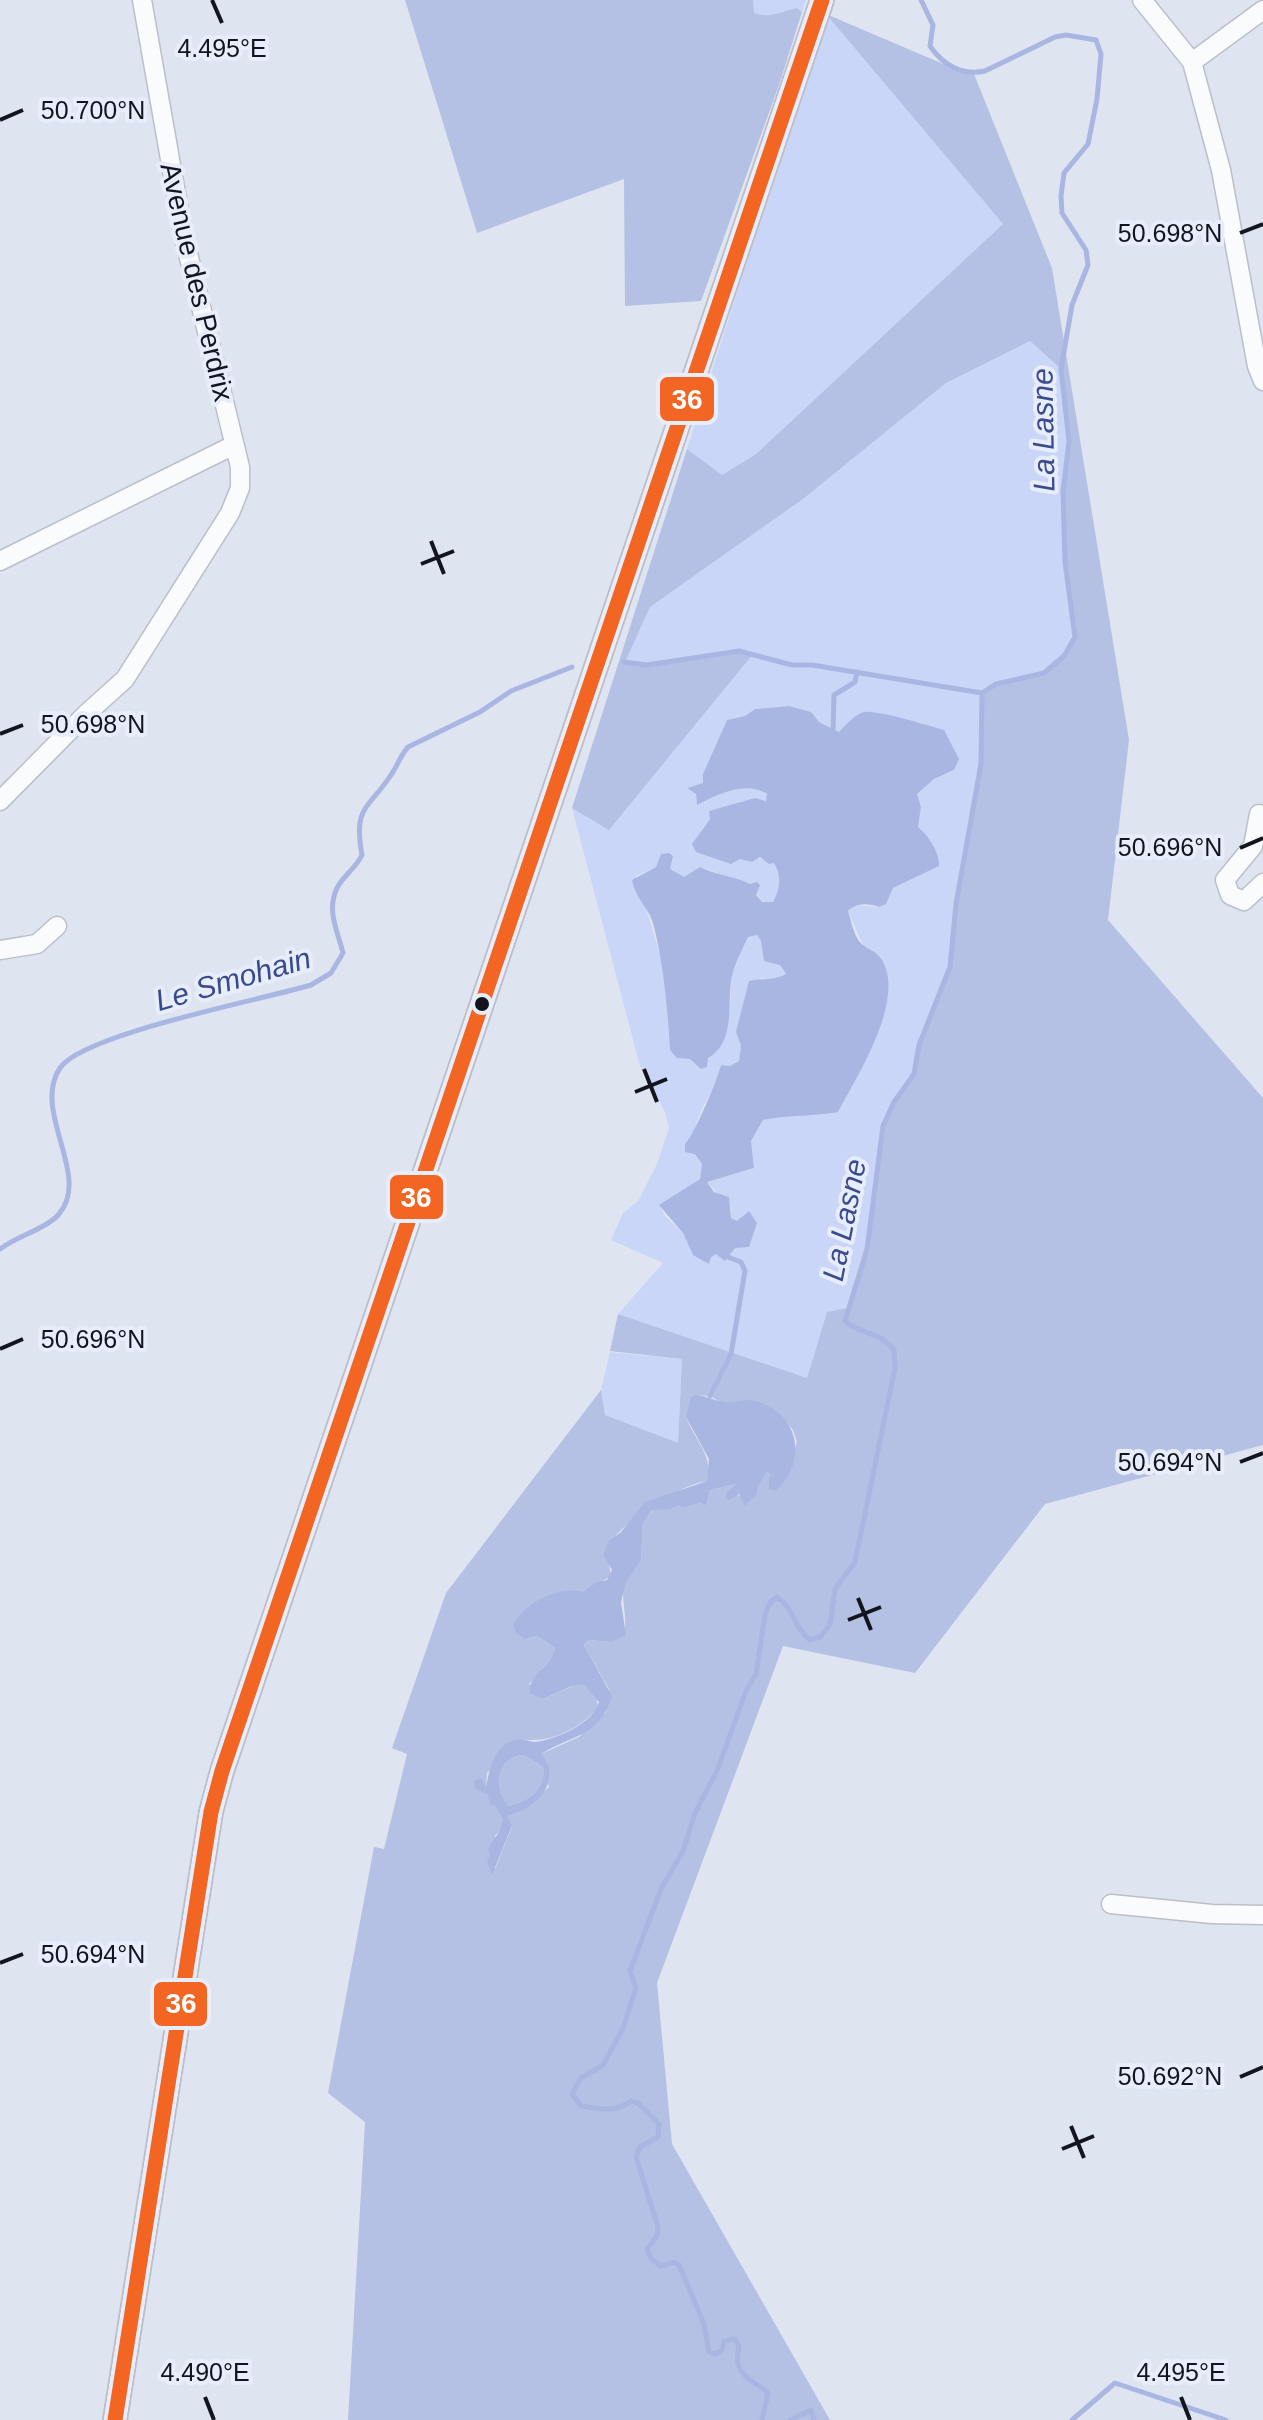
<svg xmlns="http://www.w3.org/2000/svg" width="1263" height="2420" font-family="Arial,sans-serif">
<rect width="100%" height="100%" fill="#dfe4f1"/>
<path fill="#cad6f8" fill-rule="evenodd" d="M 753,0 L 806,0 L 802,12 L 797,8 C 780,11 772,19 754,13 Z
M 826,14 L 1003,224 L 756,454 L 722,475 L 687,449 Z
M 1030,341 L 1061,369 L 1069,441 L 1063,492 L 1065,562 L 1075,637 L 1064,656 L 1044,673 L 996,684 L 982,694 L 981,764 L 956,904 L 950,967 L 919,1045 L 914,1074 L 894,1102 L 883,1126 L 867,1249 L 855,1296 L 847,1308 L 827,1312 L 807,1378 L 618,1314 L 663,1263 L 611,1240 L 623,1213 L 638,1201 L 657,1164 L 669,1128 L 665,1112 L 640,1066 L 572,808 L 609,829 L 739,651 L 647,665 L 624,662 L 650,607 L 803,499 L 946,383 ZM 789,706 L 811,712 L 819,722 L 840,732 L 873,712 L 925,724 L 954,770 L 934,779 L 917,794 L 921,807 L 918,827 L 938,866 L 893,888 L 885,904 L 879,907 L 854,905 L 848,911 L 863,945 L 822,1115 L 790,1113 L 763,1120 L 751,1141 L 754,1168 L 707,1182 L 731,1208 L 730,1218 L 737,1222 C 722,1246 723,1258 693,1255 L 683,1233 L 664,1215 L 660,1205 L 700,1179 L 702,1164 C 678,1131 714,1098 721,1065 L 730,1066 L 739,1061 L 741,1046 L 736,1032 L 761,978 L 775,980 L 787,975 L 757,935 L 748,937 L 732,975 L 728,1028 L 701,1069 L 690,1059 L 670,1050 L 663,964 L 636,876 L 656,867 L 661,854 L 670,870 L 684,877 L 700,867 L 750,884 L 762,902 L 773,902 C 779,893 779,889 779,878 C 778,849 759,862 742,859 C 728,856 711,839 700,831 L 710,819 L 709,811 L 755,799 L 766,801 L 769,797 C 755,779 714,793 697,804 L 696,794 L 688,788 L 703,783 L 703,774 L 727,720 L 745,716 L 755,709 Z
M 610,1352 L 682,1359 L 678,1444 L 605,1415 L 601,1390 Z"/>
<path fill="#b4c0e4" fill-rule="evenodd" d="M 405,0 L 753,0 L 754,13 C 772,19 781,11 797,8 L 802,12 L 779,85 L 701,301 L 625,306 L 624,179 L 477,233 Z
M 826,14 L 955,69 L 974,74 L 1052,268 L 1129,740 L 1108,920 L 1263,1098 L 1263,1445 L 1045,1504 L 915,1673 L 783,1646 L 657,1983 L 672,2144 L 830,2420 L 348,2420 L 365,2122 L 328,2093 L 374,1847 L 384,1849 L 407,1754 L 392,1748 L 446,1593 L 601,1390 L 605,1415 L 678,1443 L 682,1359 L 610,1351 L 618,1314 L 807,1378 L 827,1312 L 847,1308 L 855,1296 L 867,1249 L 883,1126 L 894,1102 L 914,1074 L 919,1045 L 950,967 L 956,904 L 981,764 L 982,693 L 996,684 L 1044,673 L 1064,656 L 1075,637 L 1065,562 L 1063,492 L 1069,441 L 1061,369 L 1030,341 L 946,383 L 803,499 L 650,607 L 625,662 L 647,665 L 739,651 L 753,654 L 609,830 L 572,808 L 687,449 L 722,475 L 756,454 L 1003,224 ZM 696,1395 L 710,1396 L 720,1402 L 765,1404 L 782,1417 L 793,1430 L 797,1442 L 787,1476 L 767,1472 L 745,1504 L 743,1498 L 729,1490 L 736,1484 L 710,1490 L 707,1501 L 684,1508 L 678,1505 L 653,1509 L 643,1523 L 641,1560 C 613,1590 627,1599 625,1630 L 611,1642 L 588,1640 L 584,1645 L 609,1689 L 606,1712 L 579,1737 L 541,1754 L 549,1787 L 518,1813 L 508,1816 L 512,1827 L 495,1869 L 495,1836 L 503,1827 L 500,1812 L 486,1788 L 487,1773 L 519,1739 C 549,1744 578,1730 598,1708 L 596,1695 L 585,1685 L 573,1686 L 543,1699 L 529,1684 L 554,1655 L 555,1648 L 537,1636 L 525,1639 L 583,1592 L 611,1576 L 608,1558 L 603,1554 C 615,1525 677,1485 707,1481 C 714,1456 695,1441 686,1417 Z
M 524,1755 L 543,1767 C 546,1790 530,1801 509,1806 C 492,1791 497,1756 524,1755 Z"/>
<path fill="#a8b6e1" fill-rule="evenodd" d="M 789,706 L 811,712 L 819,722 L 839,732 C 846,725 855,714 864,712 C 875,709 931,726 944,730 L 959,759 L 954,770 L 934,779 L 917,794 L 921,807 L 918,827 C 928,835 940,853 939,866 L 893,888 L 886,904 L 879,907 C 868,903 856,903 848,911 C 851,920 853,933 859,941 C 865,949 876,950 882,960 C 906,1000 857,1076 838,1112 C 812,1117 789,1114 763,1120 L 751,1141 L 754,1168 L 707,1182 L 714,1192 L 729,1197 L 731,1218 L 737,1221 L 749,1211 L 757,1223 L 749,1247 L 735,1248 L 725,1261 L 716,1254 L 711,1257 L 709,1264 L 693,1255 L 683,1233 L 659,1205 L 700,1179 L 702,1164 L 695,1154 L 685,1152 L 685,1144 C 694,1136 718,1078 721,1065 L 730,1066 L 739,1061 L 741,1046 L 736,1032 L 749,981 C 762,978 774,981 786,974 L 780,965 L 764,961 L 761,941 L 757,935 L 748,937 C 743,949 735,963 732,976 C 726,1004 737,1041 708,1058 L 707,1067 L 701,1069 L 690,1059 L 677,1058 L 670,1050 C 667,1006 664,965 653,923 C 648,907 635,898 632,880 L 656,867 L 661,854 L 669,853 L 673,856 L 670,869 L 684,877 L 700,867 C 716,875 734,876 750,884 L 757,882 L 760,885 L 756,895 L 762,902 L 773,902 C 780,890 782,875 774,863 L 769,864 L 760,857 L 752,862 L 740,859 L 731,864 L 696,852 L 692,844 L 710,819 L 709,811 L 755,798 L 766,801 L 767,794 C 746,780 716,795 697,805 L 696,794 L 687,788 L 703,783 L 703,774 L 727,720 L 745,716 L 755,709 Z
M 696,1395 C 706,1396 710,1399 719,1401 C 732,1405 746,1397 759,1402 C 801,1416 807,1464 775,1491 L 769,1489 L 769,1477 L 773,1475 L 767,1472 L 757,1488 L 757,1494 L 745,1506 L 739,1494 L 729,1500 L 726,1498 L 726,1493 L 736,1484 L 710,1490 L 706,1505 L 700,1503 L 684,1508 L 678,1505 L 670,1509 L 652,1510 L 643,1523 L 641,1560 L 626,1582 L 621,1602 L 626,1635 L 611,1642 L 588,1640 L 584,1645 L 612,1696 C 599,1738 571,1735 541,1754 C 564,1780 536,1809 508,1816 L 512,1826 L 492,1875 L 487,1861 L 490,1856 L 488,1849 C 498,1830 509,1828 496,1806 L 490,1805 L 488,1795 L 475,1788 L 474,1781 L 481,1778 L 486,1787 C 490,1768 494,1742 520,1739 C 525,1739 530,1742 535,1742 C 555,1740 594,1723 599,1702 L 585,1685 L 572,1686 L 543,1699 L 530,1693 C 528,1672 552,1668 555,1648 L 537,1636 L 525,1639 L 516,1633 L 513,1624 C 527,1603 557,1585 583,1592 L 597,1582 L 607,1580 L 612,1570 L 603,1554 L 609,1541 L 621,1532 L 645,1502 L 707,1481 L 709,1459 L 686,1417 L 691,1397 ZM 524,1755 L 543,1767 C 546,1790 529,1801 509,1806 C 492,1790 497,1756 524,1755 Z"/>
<g fill="none" stroke-linecap="round" stroke-linejoin="round">
<path stroke="#a8b6e1" stroke-width="5" d="M 624,662 L 647,665 L 739,651 L 792,665 L 812,665 L 982,693
M 833,731 L 834,695 L 855,682 L 857,672
M 0,1249 C 17,1236 46,1229 59,1214 C 92,1176 31,1111 60,1068 C 82,1034 265,999 311,985 L 331,973 L 343,953 C 338,932 326,911 337,888 C 343,876 356,868 362,855 C 353,806 368,810 391,775 C 398,765 400,756 408,747 L 480,712 L 511,691 L 572,667
M 710,1396 L 731,1354 L 745,1271 L 741,1262 L 728,1257
M 762,2420 L 768,2393 C 751,2378 732,2376 739,2347 L 735,2339 L 724,2341 L 722,2350 L 715,2354 L 709,2352 L 704,2324 L 679,2265 L 674,2262 L 661,2266 L 651,2259 L 647,2249 L 657,2236 L 658,2227 L 636,2157 L 640,2147 L 658,2137 L 659,2124 L 638,2103 L 631,2101 C 616,2113 600,2109 581,2106 L 572,2094 L 581,2078 L 603,2065 L 623,2028 L 636,1988 L 630,1971 L 661,1889 L 683,1851 L 695,1813 L 717,1771 L 746,1691 L 756,1674 L 765,1615 L 770,1603 L 777,1597 C 794,1608 794,1628 810,1640 L 820,1637 L 830,1625 L 835,1589 L 855,1562 L 895,1368 L 894,1350 C 880,1331 861,1335 845,1321 L 867,1249 L 883,1126 L 894,1102 L 914,1074 L 919,1045 L 950,967 L 956,904 L 981,764 L 982,693 L 996,684 L 1044,673 L 1064,656 L 1075,637 L 1065,562 L 1063,492 L 1069,441 L 1061,369 L 1072,305 L 1088,265 L 1086,250 L 1062,213 L 1061,196 L 1064,173 L 1088,144 L 1097,99 L 1101,54 L 1096,40 L 1066,35 L 1055,37 L 985,71 C 962,76 943,65 930,46 L 933,25 L 921,0
M 790,2420 L 811,2410 L 814,2420
M 1072,2420 L 1115,2383 L 1226,2420"/>
<defs>
<path id="minor" d="M 1142,0 L 1192,62 L 1221,170 L 1257,366 L 1263,381
M 1192,62 L 1263,10
M 0,561 L 234,445
M 0,801 L 85,715 L 125,679 L 230,513 L 240,488 L 240,467 L 183,233 L 142,0
M 1259,814 L 1253,846 L 1225,880 L 1230,895 L 1244,901 L 1263,883
M 0,950 L 37,944 L 57,926
M 1111,1904 L 1212,1914 L 1263,1915"/>
<path id="tertiary" d="M 115,2420 L 211,1812 L 222,1771 L 822,0"/>
</defs>
<use href="#minor" stroke="#bbbfc9" stroke-width="21"/>
<use href="#tertiary" stroke="#bbbfc9" stroke-width="26"/>
<use href="#minor" stroke="#fafbfd" stroke-width="18"/>
<use href="#tertiary" stroke="#fafbfd" stroke-width="22"/>
<defs>
<path id="bus-1" d="M 115,2420 L 211,1812 L 222,1771 L 822,0"/>
</defs>
<use href="#bus-1" stroke="#e8edfc" stroke-width="22"/>
<use href="#bus-1" stroke="#f26522" stroke-width="15"/>
</g>
<path fill="none" stroke="#12151d" stroke-width="4" d="M 212,0 L 222,23M 0,120 L 23,110M 1240,233 L 1263,224M 431,541 L 444,574M 421,564 L 454,551M 0,734 L 23,725M 1240,848 L 1263,838M 644,1069 L 657,1102M 635,1092 L 667,1079M 0,1349 L 23,1339M 1240,1462 L 1263,1453M 858,1598 L 871,1630M 848,1620 L 881,1607M 0,1963 L 23,1954M 1240,2077 L 1263,2067M 1071,2126 L 1084,2158M 1062,2149 L 1094,2136M 205,2397 L 214,2420M 1181,2397 L 1190,2420"/>
<circle fill="#12151d" stroke="#e8edfc" stroke-width="4" cx="482" cy="1004" r="9"/>
<g text-anchor="middle" dominant-baseline="central" stroke-width="8" stroke-linejoin="round" paint-order="stroke">
<g font-size="28" fill="#12151d" stroke="#e8edfc">
<text transform="translate(197 282) rotate(77)">Avenue des Perdrix</text>
</g>
<g font-size="30" font-style="italic" fill="#394a8d" stroke="#e8edfc">
<text transform="translate(1043 430) rotate(-91)">La Lasne</text>
<text transform="translate(233 979) rotate(-16)">Le Smohain</text>
<text transform="translate(844 1220) rotate(-79)">La Lasne</text>
</g>
</g>
<g font-size="25" text-anchor="middle" fill="#12151d" stroke="#e8edfc" stroke-width="8" stroke-linejoin="round" paint-order="stroke">
<text x="222" y="57">4.495°E</text>
<text x="93" y="119">50.700°N</text>
<text x="1170" y="242">50.698°N</text>
<text x="93" y="733">50.698°N</text>
<text x="1170" y="856">50.696°N</text>
<text x="93" y="1348">50.696°N</text>
<text x="1170" y="1471">50.694°N</text>
<text x="93" y="1963">50.694°N</text>
<text x="1170" y="2085">50.692°N</text>
<text x="205" y="2381">4.490°E</text>
<text x="1181" y="2381">4.495°E</text>
</g>
<g stroke="#e8edfc" stroke-width="4">
<rect x="658" y="375" width="58" height="48" rx="10" fill="#f26522"/>
<rect x="388" y="1173" width="57" height="48" rx="10" fill="#f26522"/>
<rect x="152" y="1980" width="57" height="48" rx="10" fill="#f26522"/>
</g>
<g font-size="28" text-anchor="middle" font-weight="bold" fill="#fff">
<text x="687" y="409">36</text>
<text x="416" y="1207">36</text>
<text x="181" y="2013">36</text>
</g>
</svg>
